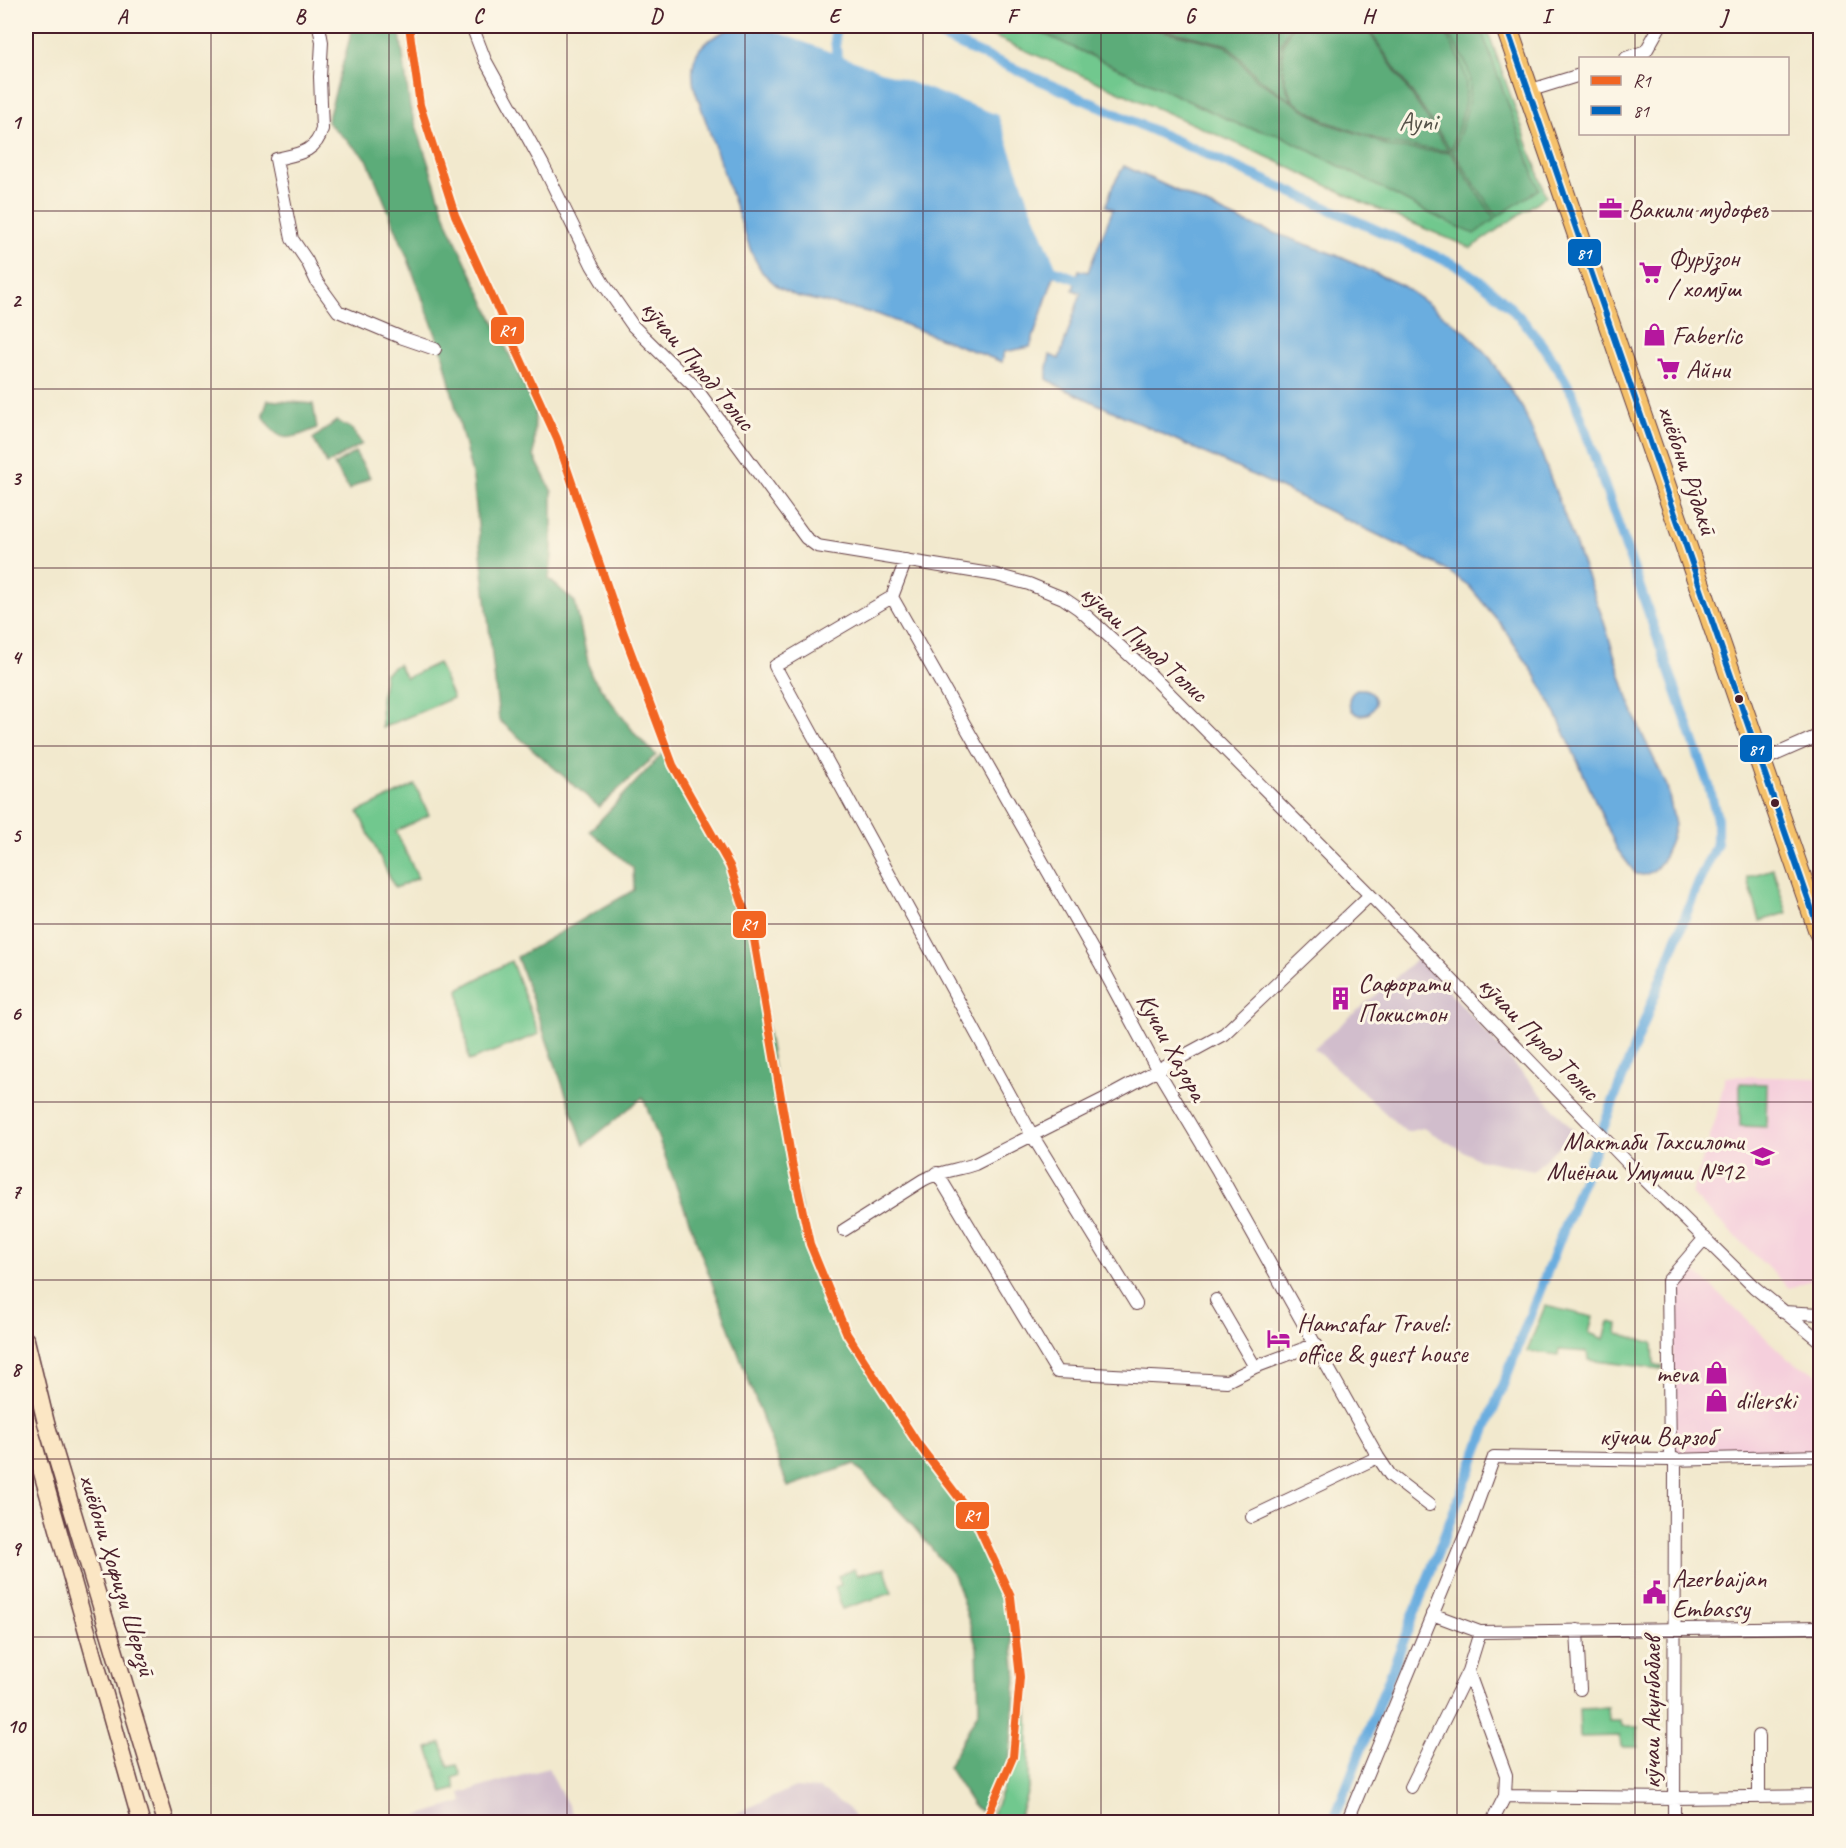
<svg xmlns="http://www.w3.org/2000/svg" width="1846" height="1848" font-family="Caveat,sans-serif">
<rect width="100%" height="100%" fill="#fcf5e5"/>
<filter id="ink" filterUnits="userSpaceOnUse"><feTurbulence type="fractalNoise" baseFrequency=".0167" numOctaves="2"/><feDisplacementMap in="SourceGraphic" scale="12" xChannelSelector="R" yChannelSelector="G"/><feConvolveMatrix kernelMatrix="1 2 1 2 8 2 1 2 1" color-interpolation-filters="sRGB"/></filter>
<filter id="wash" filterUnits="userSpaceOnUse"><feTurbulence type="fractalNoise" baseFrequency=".008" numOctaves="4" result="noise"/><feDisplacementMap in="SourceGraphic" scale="24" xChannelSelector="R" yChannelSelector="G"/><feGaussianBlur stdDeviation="1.35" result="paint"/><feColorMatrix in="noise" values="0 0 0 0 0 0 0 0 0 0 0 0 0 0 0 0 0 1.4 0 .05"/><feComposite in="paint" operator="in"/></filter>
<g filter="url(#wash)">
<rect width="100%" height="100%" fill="#f2e9ce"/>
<path fill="#f5cfdc" d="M 1725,1076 L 1820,1078 L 1820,1277 L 1789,1288 L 1691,1194 L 1716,1118 Z
M 1690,1266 L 1788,1359 L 1820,1375 L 1820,1455 L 1672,1453 L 1673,1280 Z"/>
<path fill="#d1bdcc" d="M 1419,957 L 1574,1131 L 1534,1170 L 1477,1159 L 1423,1128 L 1406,1132 L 1314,1048 Z
M 548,1768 L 577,1822 L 397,1822 L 463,1802 L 461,1793 Z
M 795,1787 L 820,1789 L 848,1808 L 857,1822 L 717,1822 Z"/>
<path fill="#71c88e" stroke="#5e745c" stroke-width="1.5" d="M 970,26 L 1486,26 L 1546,196 L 1471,248 L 1364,203 L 1272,159 Z
M 438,663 L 453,698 L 382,728 L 381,699 L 385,673 L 398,664 L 406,678 Z
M 415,785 L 429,815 L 396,831 L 418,878 L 395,888 L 358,812 Z
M 1773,869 L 1787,913 L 1760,921 L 1747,877 Z
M 511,961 L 539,1034 L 469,1061 L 459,989 Z
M 1740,1083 L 1767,1084 L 1766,1127 L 1740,1126 Z
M 1545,1306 L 1593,1317 L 1589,1333 L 1604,1339 L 1609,1322 L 1618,1324 L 1617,1333 L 1653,1343 L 1654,1364 L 1663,1367 L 1661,1369 L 1588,1360 L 1587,1352 L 1559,1350 L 1558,1355 L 1527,1351 Z
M 885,1568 L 892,1593 L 842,1609 L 835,1587 L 841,1585 L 838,1576 L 854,1569 L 857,1575 Z
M 1026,1690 L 1029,1732 L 1029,1786 L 1018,1822 L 989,1822 L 1016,1757 L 1021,1692 Z
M 1608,1708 L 1609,1721 L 1621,1721 L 1622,1727 L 1638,1727 L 1638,1747 L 1621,1747 L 1620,1736 L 1580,1737 L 1579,1709 Z
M 441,1743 L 449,1767 L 457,1765 L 461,1775 L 453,1778 L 456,1789 L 443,1793 L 428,1748 Z"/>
<path fill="#5cac79" stroke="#536652" stroke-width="1.5" d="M 353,26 L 399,26 L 410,107 L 448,224 L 535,409 L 534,456 L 552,492 L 552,556 L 549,579 L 575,602 L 591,675 L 636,735 L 656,755 L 599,807 L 499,720 L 473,479 L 442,351 L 406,254 L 367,159 L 327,122 Z
M 1027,26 L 1142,26 L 1226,46 L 1257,80 L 1328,124 L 1366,136 L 1389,147 L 1451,153 L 1495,219 L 1474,234 L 1435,216 L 1282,136 L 1242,126 Z
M 1158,26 L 1290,26 C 1287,32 1283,38 1281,44 C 1277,63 1284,84 1292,101 L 1258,78 L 1228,45 L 1158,28 Z
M 1292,26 L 1365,26 L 1449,151 L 1390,144 L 1328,122 L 1294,102 L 1285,82 L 1283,60 L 1283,44 Z
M 1366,26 L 1440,26 C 1476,77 1470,94 1451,150 Z
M 1442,26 L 1480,26 L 1539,189 L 1497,217 L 1453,152 C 1461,130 1475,94 1468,70 C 1463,54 1452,39 1442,26 Z
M 268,400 L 313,404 L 317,428 C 289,440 278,445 263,415 Z
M 336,421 L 351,428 L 362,444 L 327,464 L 313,439 Z
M 355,452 L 370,477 L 349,490 L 334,465 Z
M 663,753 L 729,868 L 752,941 L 790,1163 L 809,1246 L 846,1336 L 972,1520 L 1008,1599 L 1016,1677 L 1010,1756 L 987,1815 L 973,1806 L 948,1767 L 979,1710 L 977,1647 L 955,1577 L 908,1520 L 854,1464 L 788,1487 L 643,1097 L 584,1145 L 517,957 L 634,890 L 633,868 L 590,831 Z"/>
<path fill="#6aaddf" stroke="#5a6685" stroke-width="1.5" d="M 737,26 L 759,26 L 758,33 L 992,122 L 1050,273 L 1054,276 L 1030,347 L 1004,352 L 1002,362 L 877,314 L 796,296 L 778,287 L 762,272 L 752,254 L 694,87 C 687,50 705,39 737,26 Z
M 1124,166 L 1241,221 L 1336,255 L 1403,286 L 1467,333 L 1491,359 L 1523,409 L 1539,447 L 1603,619 L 1629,701 L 1642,734 L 1667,786 L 1675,825 L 1670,843 L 1662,861 L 1654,871 L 1644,875 L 1636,874 L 1617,849 L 1559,720 L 1536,676 L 1500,623 L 1469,586 L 1445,569 L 1409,550 L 1281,488 L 1058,386 L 1047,379 L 1047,367 L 1050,355 L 1059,359 L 1081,293 L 1073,290 L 1079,270 L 1088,272 L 1113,209 L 1106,206 L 1113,185 Z
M1349 702a13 13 0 1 1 26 0a13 13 0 1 1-26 0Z"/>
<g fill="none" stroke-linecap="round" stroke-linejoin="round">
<path stroke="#6aaddf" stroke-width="10" d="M 834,26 L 837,59
M 918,26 L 1460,267 C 1473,277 1486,285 1497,295 C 1529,323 1554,359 1573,395 L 1709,786 L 1717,819 L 1717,843 L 1699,881 L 1333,1822
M 744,34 L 760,31 L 994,119 L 1026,208 L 1052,270 L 1076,279"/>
</g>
</g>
<g filter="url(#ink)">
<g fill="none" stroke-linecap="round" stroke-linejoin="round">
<defs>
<path id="street" d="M 319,26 L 322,42 L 320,77 L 322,129 C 316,153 297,154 276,159 L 292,239 L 307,261 L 317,282 L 338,311 L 400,337 L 435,349
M 472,26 L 485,60 L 543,165 L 592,265 L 603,283 L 633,326 L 695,387 L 806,538 L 817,546 L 996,575 L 1029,584 L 1063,598 L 1079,609 L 1149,673 L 1370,895 L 1627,1162 L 1754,1287 L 1820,1341
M 1626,58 L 1646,51 L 1660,26
M 1528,91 L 1580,75
M 906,560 L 892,597 L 775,666 L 1032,1135 L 1136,1304
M 892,597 L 1100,963 L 1157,1069 L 1218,1171 L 1378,1457 L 1390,1475 L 1429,1505
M 1761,761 L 1820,735
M 937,1173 L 1057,1372 L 1227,1381 L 1255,1367 L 1316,1344
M 844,1230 L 923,1180 C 940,1171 958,1170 975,1164 L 1108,1097 L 1224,1034 L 1370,895
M 1216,1300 L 1255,1367
M 1783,1312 L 1820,1314
M 1670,1460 L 1668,1281 L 1705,1238
M 1252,1517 L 1378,1457
M 1432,1614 L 1480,1632 L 1820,1627
M 1577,1630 L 1580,1689
M 1468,1671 L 1506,1775 L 1505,1796 L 1492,1822
M 1759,1736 L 1759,1797
M 1411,1787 L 1468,1671 L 1480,1632
M 1505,1796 L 1674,1798 L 1820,1796
M 1347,1822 L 1469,1526 L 1494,1457 L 1670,1460 L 1820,1456
M 1674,1822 L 1675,1459"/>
<path id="secondary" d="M 26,1340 L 46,1423 L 166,1822
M 26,1416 L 141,1822"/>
<path id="highway" d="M 1506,26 L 1820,933"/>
</defs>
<use href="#street" stroke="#633d43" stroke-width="14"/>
<use href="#secondary" stroke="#633d43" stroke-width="19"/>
<use href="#highway" stroke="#633d43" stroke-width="23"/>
<use href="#street" stroke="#fff" stroke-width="12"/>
<use href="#secondary" stroke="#fbe6c4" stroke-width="16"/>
<use href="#highway" stroke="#f5c16b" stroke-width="21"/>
<defs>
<path id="bus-1" d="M 1506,26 L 1820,933"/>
</defs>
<use href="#bus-1" stroke="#fcf5e5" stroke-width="10"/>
<use href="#bus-1" stroke="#0065bd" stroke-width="6"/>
<defs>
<path id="rail-1" d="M 409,26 L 420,105 L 455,215 L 557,439 L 621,626 L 673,765 L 730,866 L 754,939 L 792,1162 L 810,1244 L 847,1334 L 918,1444 L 975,1519 L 1011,1597 L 1020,1677 L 1013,1757 L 985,1822"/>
</defs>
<use href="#rail-1" stroke="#fcf5e5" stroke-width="12"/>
<use href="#rail-1" stroke="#f26522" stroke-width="8"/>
</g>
</g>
<path fill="none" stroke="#4a1f2b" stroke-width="1.5" stroke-opacity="0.55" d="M 211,26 L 211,1822M 389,26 L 389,1822M 567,26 L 567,1822M 745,26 L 745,1822M 923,26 L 923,1822M 1101,26 L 1101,1822M 1279,26 L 1279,1822M 1457,26 L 1457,1822M 1635,26 L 1635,58M 1635,134 L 1635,1822M 26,211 L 1820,211M 26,389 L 1820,389M 26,568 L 1820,568M 26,746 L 1820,746M 26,924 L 1820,924M 26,1102 L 1820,1102M 26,1280 L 1820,1280M 26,1459 L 1820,1459M 26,1637 L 1820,1637"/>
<defs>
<symbol id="office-bare" viewBox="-9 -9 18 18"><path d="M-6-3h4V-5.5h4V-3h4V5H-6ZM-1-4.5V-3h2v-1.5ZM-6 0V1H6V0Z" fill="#b5179e" stroke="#fcf5e5" stroke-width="2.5" paint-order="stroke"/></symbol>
<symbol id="supermarket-bare" viewBox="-9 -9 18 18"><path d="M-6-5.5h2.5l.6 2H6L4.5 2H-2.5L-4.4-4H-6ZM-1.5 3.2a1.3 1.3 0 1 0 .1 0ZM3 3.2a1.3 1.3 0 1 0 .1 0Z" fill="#b5179e" stroke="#fcf5e5" stroke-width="2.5" paint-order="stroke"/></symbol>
<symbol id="shop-bare" viewBox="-9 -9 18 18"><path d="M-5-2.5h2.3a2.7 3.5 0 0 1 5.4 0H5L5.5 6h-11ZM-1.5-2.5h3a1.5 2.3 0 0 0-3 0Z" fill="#b5179e" stroke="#fcf5e5" stroke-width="2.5" paint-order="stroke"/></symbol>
<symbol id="building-bare" viewBox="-9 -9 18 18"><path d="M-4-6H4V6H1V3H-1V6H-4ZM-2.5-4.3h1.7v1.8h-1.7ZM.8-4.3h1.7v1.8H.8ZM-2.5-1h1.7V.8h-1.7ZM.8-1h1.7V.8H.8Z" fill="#b5179e" stroke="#fcf5e5" stroke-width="2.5" paint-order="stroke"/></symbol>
<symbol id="school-bare" viewBox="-9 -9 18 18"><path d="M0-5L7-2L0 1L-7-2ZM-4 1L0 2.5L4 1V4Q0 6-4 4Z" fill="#b5179e" stroke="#fcf5e5" stroke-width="2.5" paint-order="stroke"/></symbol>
<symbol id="hotel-bare" viewBox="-9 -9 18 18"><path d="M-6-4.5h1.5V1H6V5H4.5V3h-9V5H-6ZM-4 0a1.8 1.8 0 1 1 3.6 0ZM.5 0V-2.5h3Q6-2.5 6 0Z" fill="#b5179e" stroke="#fcf5e5" stroke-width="2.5" paint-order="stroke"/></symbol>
<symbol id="civic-bare" viewBox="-9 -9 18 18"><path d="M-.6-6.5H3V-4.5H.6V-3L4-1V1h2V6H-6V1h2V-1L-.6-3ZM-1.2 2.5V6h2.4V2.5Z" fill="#b5179e" stroke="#fcf5e5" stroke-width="2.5" paint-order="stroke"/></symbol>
</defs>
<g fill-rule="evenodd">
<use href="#office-bare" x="1594" y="192" width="33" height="33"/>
<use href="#supermarket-bare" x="1634" y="256" width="33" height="33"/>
<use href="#shop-bare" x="1638" y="318" width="33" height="33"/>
<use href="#supermarket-bare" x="1652" y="352" width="33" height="33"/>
<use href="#building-bare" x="1324" y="982" width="33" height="33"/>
<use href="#school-bare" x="1746" y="1140" width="33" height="33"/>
<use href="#hotel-bare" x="1262" y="1322" width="33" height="33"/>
<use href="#shop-bare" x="1700" y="1356" width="33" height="33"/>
<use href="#shop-bare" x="1700" y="1384" width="33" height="33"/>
<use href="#civic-bare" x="1638" y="1576" width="33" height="33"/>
</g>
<g fill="#4a1f2b" stroke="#fcf5e5" stroke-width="2">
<circle cx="1739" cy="699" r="5"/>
<circle cx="1775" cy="803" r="5"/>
</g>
<g text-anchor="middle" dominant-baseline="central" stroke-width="6" stroke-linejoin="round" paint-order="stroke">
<g font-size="26" fill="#565249" stroke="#fcf5e5">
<text x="1418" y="121">Ayni</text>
</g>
<g font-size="26" fill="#4a1f2b" stroke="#fcf5e5" text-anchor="start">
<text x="1628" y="209">Вакили мудофеъ</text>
<text x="1668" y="258">Фурӯзон<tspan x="1668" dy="30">/ хомӯш</tspan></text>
<text x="1672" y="335">Faberlic</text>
<text x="1686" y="369">Айни</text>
<text x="1358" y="983">Сафорати<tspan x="1358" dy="30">Покистон</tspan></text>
<text x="1744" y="1141" text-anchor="end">Мактаби Тахсилоти<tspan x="1744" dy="30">Миёнаи Умумии №12</tspan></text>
<text x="1297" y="1323">Hamsafar Travel:<tspan x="1297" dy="30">office &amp; guest house</tspan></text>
<text x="1698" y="1373" text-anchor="end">meva</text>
<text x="1735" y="1400">dilerski</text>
<text x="1672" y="1578">Azerbaijan<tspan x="1672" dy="30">Embassy</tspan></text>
</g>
<g font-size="26" fill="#4a1f2b" stroke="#fcf5e5">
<text transform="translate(698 365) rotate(50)">кӯчаи Пулод Толис</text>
<text transform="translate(1688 470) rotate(71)">хиёбони Рӯдакӣ</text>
<text transform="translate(1144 643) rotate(42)">кӯчаи Пулод Толис</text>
<text transform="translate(1539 1038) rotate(46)">кӯчаи Пулод Толис</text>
<text transform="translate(1172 1047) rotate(61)">Кучаи Хазора</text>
<text x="1657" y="1436">кӯчаи Варзоб</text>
<text transform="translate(118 1575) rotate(73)">хиёбони Ҳофизи Шерозӣ</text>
<text transform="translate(1651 1713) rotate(-90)">кӯчаи Акунбабаев</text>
</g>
</g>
<g stroke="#fcf5e5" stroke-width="2">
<rect x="1567" y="238" width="35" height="29" rx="6" fill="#0065bd"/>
<rect x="490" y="316" width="35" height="29" rx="6" fill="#f26522"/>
<rect x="1739" y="734" width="34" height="29" rx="6" fill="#0065bd"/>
<rect x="732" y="910" width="35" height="29" rx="6" fill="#f26522"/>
<rect x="955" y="1501" width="35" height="29" rx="6" fill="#f26522"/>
</g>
<g font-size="16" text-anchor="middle" font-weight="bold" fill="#fff">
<text x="1584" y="259">81</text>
<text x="507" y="336">R1</text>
<text x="1756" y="755">81</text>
<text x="749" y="930">R1</text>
<text x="972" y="1521">R1</text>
</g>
<rect width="1846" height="1848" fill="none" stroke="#fcf5e5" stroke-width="66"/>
<rect x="1579" y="57" width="210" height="78" fill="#fcf5e5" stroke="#b59f9b" stroke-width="1.5"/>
<rect x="1591" y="76" width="30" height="9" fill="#f26522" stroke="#b59f9b" stroke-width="1.5"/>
<text x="1633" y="87" font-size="18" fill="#4a1f2b">R1</text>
<rect x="1591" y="106" width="30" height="9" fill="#0065bd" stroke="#b59f9b" stroke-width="1.5"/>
<text x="1633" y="117" font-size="18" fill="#4a1f2b">81</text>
<rect x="33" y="33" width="1780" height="1782" fill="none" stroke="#4a1f2b" stroke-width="2"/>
<g font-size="20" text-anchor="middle" font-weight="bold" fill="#4a1f2b">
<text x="122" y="23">A</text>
<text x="300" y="23">B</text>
<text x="478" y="23">C</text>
<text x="656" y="23">D</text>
<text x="834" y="23">E</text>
<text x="1012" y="23">F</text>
<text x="1190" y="23">G</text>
<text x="1368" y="23">H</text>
<text x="1546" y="23">I</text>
<text x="1724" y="23">J</text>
<text x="16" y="129">1</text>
<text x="16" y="307">2</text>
<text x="16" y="485">3</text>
<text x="16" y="664">4</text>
<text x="16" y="842">5</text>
<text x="16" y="1020">6</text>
<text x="16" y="1198">7</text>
<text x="16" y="1376">8</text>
<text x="16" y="1555">9</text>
<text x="16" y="1733">10</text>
</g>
</svg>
